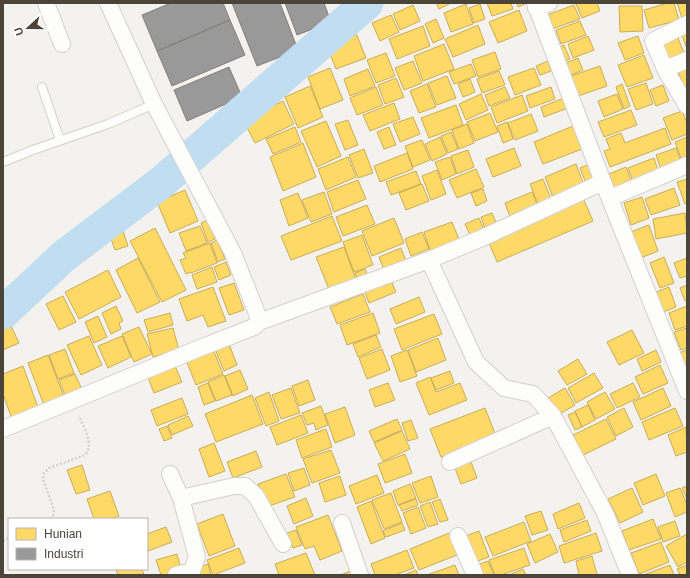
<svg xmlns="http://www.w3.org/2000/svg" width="690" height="578" font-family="Arial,sans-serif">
<rect width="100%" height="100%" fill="#f4f2ee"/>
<path fill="#ffd966" stroke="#c9ac58" d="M 436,3 L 451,3 L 439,9 Z
M 487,3 L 511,3 L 513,9 L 492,16 Z
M 517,3 L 527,3 L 518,7 Z
M 578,3 L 597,3 L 600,11 L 582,18 L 576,4 Z
M 668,3 L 674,3 L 679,20 L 649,28 L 644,10 Z
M 677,3 L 687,3 L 687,17 L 682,18 Z
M 466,4 L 473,24 L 451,32 L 444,13 Z
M 480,4 L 485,19 L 474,23 L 469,8 Z
M 413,5 L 420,21 L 400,30 L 393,14 Z
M 574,5 L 580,19 L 552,29 L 547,15 Z
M 619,6 L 642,6 L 643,31 L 620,32 Z
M 519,10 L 527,31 L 498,43 L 489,22 Z
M 391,15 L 399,32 L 380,41 L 372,23 Z
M 436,19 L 444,38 L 433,43 L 425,24 Z
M 580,21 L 586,35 L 561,44 L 556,30 Z
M 478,25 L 485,44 L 453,57 L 445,39 Z
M 423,26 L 430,46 L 397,59 L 389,39 Z
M 687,27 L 687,49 L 680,30 Z
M 356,33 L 366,58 L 336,69 L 326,44 Z
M 588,36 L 594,50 L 573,58 L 568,44 Z
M 638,36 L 644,53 L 625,60 L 618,43 Z
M 678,38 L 686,58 L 668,65 L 661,45 Z
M 444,44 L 454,69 L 423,81 L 414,56 Z
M 564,45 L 570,59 L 562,62 L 556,49 Z
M 495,52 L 501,69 L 478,77 L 472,60 Z
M 386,53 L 395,76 L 376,83 L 367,60 Z
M 644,55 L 653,78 L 627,87 L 618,65 Z
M 578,58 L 583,70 L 566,77 L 561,65 Z
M 413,61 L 422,83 L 404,90 L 395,68 Z
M 548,61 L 551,71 L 540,75 L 536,66 Z
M 471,64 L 476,76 L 454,84 L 449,72 Z
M 600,66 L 607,86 L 578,96 L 571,76 Z
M 330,68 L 343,100 L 320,109 L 308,77 Z
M 534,68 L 541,85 L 515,95 L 508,77 Z
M 687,68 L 687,97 L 678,71 Z
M 368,69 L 375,86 L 350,96 L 344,79 Z
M 499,71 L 505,85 L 482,93 L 477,79 Z
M 447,76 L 456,98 L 437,105 L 428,83 Z
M 396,78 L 404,97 L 385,104 L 378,85 Z
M 470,79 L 475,92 L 463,97 L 458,84 Z
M 646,83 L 653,104 L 636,110 L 628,89 Z
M 427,84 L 436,107 L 419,113 L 410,91 Z
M 622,84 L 630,106 L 624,109 L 616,87 Z
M 663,85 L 669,101 L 656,106 L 650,90 Z
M 310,86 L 323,117 L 298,128 L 285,97 Z
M 376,87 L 383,105 L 357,115 L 350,98 Z
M 505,87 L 510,98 L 489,106 L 485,95 Z
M 551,87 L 555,99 L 530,108 L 526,96 Z
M 481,94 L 488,110 L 466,120 L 459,104 Z
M 617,94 L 623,109 L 604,117 L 598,101 Z
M 522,95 L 528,111 L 497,123 L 491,107 Z
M 564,98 L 568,108 L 544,117 L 541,107 Z
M 283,101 L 294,124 L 255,143 L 243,120 Z
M 394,103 L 400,119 L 370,131 L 363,115 Z
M 456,105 L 463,125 L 429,138 L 421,118 Z
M 631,110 L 637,125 L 604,137 L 598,122 Z
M 682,111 L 687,123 L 687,134 L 672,140 L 663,118 Z
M 490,113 L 498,132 L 475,141 L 467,122 Z
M 531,114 L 538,131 L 515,140 L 508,123 Z
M 413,117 L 420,134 L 400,142 L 393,124 Z
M 348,120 L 358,145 L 345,150 L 335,124 Z
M 326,121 L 341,156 L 317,167 L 301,131 Z
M 507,122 L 513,139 L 503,143 L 497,126 Z
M 467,124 L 474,143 L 459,149 L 452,130 Z
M 573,126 L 582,149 L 543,164 L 534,142 Z
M 295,127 L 301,142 L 273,154 L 266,139 Z
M 389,127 L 396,145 L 384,149 L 377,132 Z
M 665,128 L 671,144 L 610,167 L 604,151 L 610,149 L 606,139 L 621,133 L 625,143 Z
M 451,132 L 458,149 L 448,153 L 441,136 Z
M 440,137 L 447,154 L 432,161 L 425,144 Z
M 687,137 L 687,159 L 682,161 L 675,142 Z
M 422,140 L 430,160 L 413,167 L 405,146 Z
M 303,143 L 316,177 L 283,191 L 270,157 Z
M 514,148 L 521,166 L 493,177 L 486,159 Z
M 676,148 L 681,162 L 661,170 L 656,155 Z
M 364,149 L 373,173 L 358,178 L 349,155 Z
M 468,150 L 474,167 L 457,174 L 451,156 Z
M 407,153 L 413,169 L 380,182 L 374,166 Z
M 348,157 L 356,177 L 326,190 L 318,169 Z
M 450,157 L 456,174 L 442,180 L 435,162 Z
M 654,158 L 659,174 L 634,184 L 628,168 Z
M 592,163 L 600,180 L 587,186 L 580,168 Z
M 576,164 L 585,188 L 554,200 L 545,177 Z
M 626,167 L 632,184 L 615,190 L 609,174 Z
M 476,169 L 484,187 L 457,198 L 449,180 Z
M 437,170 L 446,194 L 431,200 L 422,176 Z
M 416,171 L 421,184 L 391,195 L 386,182 Z
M 543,179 L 551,199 L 538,204 L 530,184 Z
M 687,179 L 687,203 L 685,204 L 677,182 Z
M 358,180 L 366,199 L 334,212 L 327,192 Z
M 422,184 L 429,201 L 406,210 L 399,193 Z
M 674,188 L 680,205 L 651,215 L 645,199 Z
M 483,189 L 487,201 L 476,206 L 471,193 Z
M 185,190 L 198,221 L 170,233 L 157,202 Z
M 324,192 L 332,214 L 311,222 L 302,200 Z
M 532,192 L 539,209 L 511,220 L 505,203 Z
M 298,193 L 308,218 L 289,226 L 280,200 Z
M 642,197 L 649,218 L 631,225 L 624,203 Z
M 583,198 L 593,221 L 497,262 L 487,238 Z
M 367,205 L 375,224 L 343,236 L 336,217 Z
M 492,213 L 498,227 L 486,231 L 481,217 Z
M 685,213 L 687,233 L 656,239 L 653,219 Z
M 332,216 L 342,241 L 291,260 L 281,236 Z
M 394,218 L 404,243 L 372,256 L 362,231 Z
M 479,218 L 485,232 L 471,237 L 465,224 Z
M 208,220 L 215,239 L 208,242 L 201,223 Z
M 452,222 L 460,242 L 431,253 L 424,232 Z
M 649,225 L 658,251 L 638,259 L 628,233 Z
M 200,226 L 207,243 L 186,251 L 179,233 Z
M 155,228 L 186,290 L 162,302 L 130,241 Z
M 123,231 L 128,246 L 115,250 L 110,236 Z
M 422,232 L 429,249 L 411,256 L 405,239 Z
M 362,235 L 373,265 L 354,272 L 343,242 Z
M 217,240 L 225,259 L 218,262 L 211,243 Z
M 210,243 L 217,263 L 191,273 L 191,272 L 186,274 L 180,260 L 186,258 L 183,253 Z
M 344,247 L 357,282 L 330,292 L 316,257 Z
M 401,248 L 407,264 L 385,272 L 379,257 Z
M 664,257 L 674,283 L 660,288 L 650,263 Z
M 138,258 L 160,302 L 137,313 L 116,270 Z
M 687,258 L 687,276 L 680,278 L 674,263 Z
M 226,262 L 231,275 L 219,280 L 214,267 Z
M 212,267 L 217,282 L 197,289 L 192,275 Z
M 365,269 L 369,279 L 359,283 L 355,273 Z
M 108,270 L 121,297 L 79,319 L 65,292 Z
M 389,276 L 396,292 L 369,303 L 363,287 Z
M 234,283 L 244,310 L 229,315 L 219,288 Z
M 687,285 L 687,300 L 685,301 L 680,288 Z
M 213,287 L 226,321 L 208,327 L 203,315 L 187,321 L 179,299 Z
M 669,287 L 676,307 L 658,314 L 651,294 Z
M 363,294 L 370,312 L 337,324 L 330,307 Z
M 63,296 L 76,322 L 59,330 L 46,304 Z
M 419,297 L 425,312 L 396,324 L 390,309 Z
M 116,306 L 123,321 L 119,323 L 121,329 L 111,334 L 102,313 Z
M 687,306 L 687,326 L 675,330 L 669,313 Z
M 170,313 L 173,325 L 148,332 L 144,320 Z
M 373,313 L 380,333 L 347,345 L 340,325 Z
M 434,314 L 442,334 L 402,350 L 394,329 Z
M 98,316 L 107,337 L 94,343 L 85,322 Z
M 11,326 L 19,343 L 3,350 L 3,329 Z
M 139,327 L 152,354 L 134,362 L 122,334 Z
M 173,328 L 179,350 L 153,357 L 147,334 Z
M 687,328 L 687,348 L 681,350 L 674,332 Z
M 632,330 L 644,353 L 619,365 L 607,342 Z
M 376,335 L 381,347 L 358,357 L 353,344 Z
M 89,336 L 102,365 L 81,375 L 67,345 Z
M 122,336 L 131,357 L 108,368 L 98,346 Z
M 438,338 L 446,360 L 416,372 L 408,350 Z
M 229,344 L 237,365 L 224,371 L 215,349 Z
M 65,349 L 74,373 L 58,379 L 49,355 Z
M 213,349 L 223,374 L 196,385 L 186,360 Z
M 382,349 L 390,370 L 367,379 L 359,358 Z
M 407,350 L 417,376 L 400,382 L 391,356 Z
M 656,350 L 661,362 L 642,371 L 637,359 Z
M 687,350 L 687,369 L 685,370 L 679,353 Z
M 48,355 L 64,397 L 44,405 L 28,363 Z
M 578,359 L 587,374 L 567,385 L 558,371 Z
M 174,364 L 182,382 L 154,393 L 147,375 Z
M 660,365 L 668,383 L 643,394 L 635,377 Z
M 23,366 L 39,410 L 12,419 L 3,394 L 3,374 Z
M 240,370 L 248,389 L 233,396 L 225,376 Z
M 450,371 L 454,383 L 436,390 L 431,378 Z
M 594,373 L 603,388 L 576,403 L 568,388 Z
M 75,374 L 84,394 L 67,400 L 59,380 Z
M 224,375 L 232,395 L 216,401 L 208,382 Z
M 430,377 L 436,392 L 460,383 L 467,400 L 429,415 L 416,383 Z
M 308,380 L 315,400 L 299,406 L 292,386 Z
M 208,383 L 215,401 L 204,405 L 198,387 Z
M 388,383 L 395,400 L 375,407 L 369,390 Z
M 633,383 L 640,397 L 617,408 L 610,394 Z
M 291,388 L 300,413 L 281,419 L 272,395 Z
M 565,388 L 575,405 L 558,415 L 548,398 Z
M 663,388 L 671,406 L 641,420 L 633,402 Z
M 269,392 L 279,421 L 266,426 L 255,398 Z
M 605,392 L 615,409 L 596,419 L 587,402 Z
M 252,395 L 263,424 L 216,442 L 205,414 Z
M 182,398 L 188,414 L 157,426 L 151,410 Z
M 588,405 L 595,420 L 582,427 L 575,411 Z
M 321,406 L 328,425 L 316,430 L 314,423 L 307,425 L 302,413 Z
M 345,407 L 355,435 L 335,443 L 325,414 Z
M 485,408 L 496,436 L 441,457 L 430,429 Z
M 624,408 L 633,427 L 616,436 L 607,417 Z
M 675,408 L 683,426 L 649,440 L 642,422 Z
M 575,412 L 582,427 L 575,430 L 568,415 Z
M 301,415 L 308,433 L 277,445 L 270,427 Z
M 188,416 L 193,426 L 172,435 L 168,425 Z
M 397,419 L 402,430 L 374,442 L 369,431 Z
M 606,419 L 616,439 L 579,457 L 569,437 Z
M 411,420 L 418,438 L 408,441 L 402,423 Z
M 167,426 L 172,438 L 164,441 L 159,429 Z
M 686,427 L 687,452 L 676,456 L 668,435 Z
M 326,429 L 332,447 L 302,458 L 296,440 Z
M 402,431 L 410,449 L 383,461 L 374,443 Z
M 214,443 L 225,471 L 209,477 L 199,449 Z
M 331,450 L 340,473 L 312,483 L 303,459 Z
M 256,451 L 262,467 L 233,478 L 227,462 Z
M 405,454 L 412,473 L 385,483 L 378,464 Z
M 471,462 L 477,478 L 461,484 L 455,468 Z
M 82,465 L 90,490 L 76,494 L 67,470 Z
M 304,468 L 310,485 L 294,491 L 288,473 Z
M 286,474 L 295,497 L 266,507 L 258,484 Z
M 656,474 L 665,496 L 643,505 L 634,483 Z
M 377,475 L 384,493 L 356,504 L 349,486 Z
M 340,476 L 346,495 L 325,502 L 319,483 Z
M 431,476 L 438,497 L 420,503 L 412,483 Z
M 410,484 L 416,498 L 398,505 L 393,491 Z
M 687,486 L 687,499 L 682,488 Z
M 632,488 L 643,512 L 620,523 L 608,499 Z
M 680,488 L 687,505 L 687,512 L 675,517 L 666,493 Z
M 110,491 L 119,516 L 111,519 L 94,519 L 87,499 Z
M 391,493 L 402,522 L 384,529 L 372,500 Z
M 306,498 L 313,516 L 294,524 L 287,506 Z
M 416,499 L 418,505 L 402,511 L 399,505 Z
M 440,499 L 448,520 L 440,522 L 432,502 Z
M 371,501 L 385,538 L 371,544 L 357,507 Z
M 430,502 L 438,524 L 428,527 L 420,506 Z
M 579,503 L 585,518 L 558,529 L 553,514 Z
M 418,507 L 426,528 L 411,534 L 403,513 Z
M 541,511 L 548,530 L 532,535 L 525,516 Z
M 223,514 L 235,546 L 209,556 L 197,524 Z
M 328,515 L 342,551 L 320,560 L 314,546 L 305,549 L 296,527 Z
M 653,519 L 661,539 L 629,550 L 622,531 Z
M 587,520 L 591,531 L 564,542 L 560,530 Z
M 675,521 L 680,536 L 663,542 L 658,527 Z
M 524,522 L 531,541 L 493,556 L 485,537 Z
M 402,523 L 405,530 L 386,537 L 383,531 Z
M 166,527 L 172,542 L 148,551 L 147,534 Z
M 296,530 L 302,545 L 293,548 L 287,533 Z
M 479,531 L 489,557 L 472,563 L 463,537 Z
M 449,533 L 457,555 L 419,570 L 410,549 Z
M 596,533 L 602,551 L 564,563 L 559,546 Z
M 550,534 L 558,552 L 535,563 L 527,544 Z
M 687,534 L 687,562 L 678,567 L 666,546 Z
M 661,542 L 669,562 L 639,574 L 631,553 Z
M 239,548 L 245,563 L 213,575 L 207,560 Z
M 524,548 L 530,565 L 501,575 L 495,575 L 489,560 Z
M 407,550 L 414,568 L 395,575 L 375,575 L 371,564 Z
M 306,553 L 315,575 L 279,575 L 275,564 Z
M 177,554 L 182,572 L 172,575 L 161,575 L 156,560 Z
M 592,556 L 597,575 L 579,575 L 576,561 Z
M 488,561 L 494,575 L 478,575 L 475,566 Z
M 208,564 L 211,575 L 197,575 L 195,569 Z
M 455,565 L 459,575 L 427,575 Z
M 670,565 L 674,575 L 643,575 Z
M 687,565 L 687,575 L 680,575 L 677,569 Z
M 116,569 L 142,569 L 144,575 L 118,575 Z
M 523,569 L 526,575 L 509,575 Z
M 416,570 L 418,575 L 404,575 Z
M 350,571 L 351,575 L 341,575 Z"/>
<path fill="#999" stroke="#82807c" d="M 171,3 L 223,3 L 230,20 L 157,51 L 142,15 Z
M 232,3 L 280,3 L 298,50 L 257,66 Z
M 285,3 L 324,3 L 331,22 L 297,35 Z
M 230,20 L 245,55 L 172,86 L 157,51 Z
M 229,67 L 242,97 L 187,121 L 174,90 Z"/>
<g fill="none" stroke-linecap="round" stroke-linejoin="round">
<path stroke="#c0ddf1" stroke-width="33" d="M 3,313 L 64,256 L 162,182 L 367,3"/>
<defs>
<path id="service" d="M 42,87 L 60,140
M 3,162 L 33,150 L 108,124 L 154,104"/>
<path id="minor" d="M 46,3 L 62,44
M 108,3 L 154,104 L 233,253 L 256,311 L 259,322
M 535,3 L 603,182 L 687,391
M 536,8 L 549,3
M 687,24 L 653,41 L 665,69 L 687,106
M 665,69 L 687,60
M 610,198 L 687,165
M 429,260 L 476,362 L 504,388 L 533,394 L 553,416 L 605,513 L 630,575
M 3,429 L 195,350 L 246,330 L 254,327 L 259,322 L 429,260 L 482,238 L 603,182
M 450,462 L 553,416
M 170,474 L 181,498 L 197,557 L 192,571 L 176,575
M 181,498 L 234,486 L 245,486 L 256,496 L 283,544
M 342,523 L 360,575
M 458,536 L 475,575"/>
</defs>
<use href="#service" stroke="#d2d0cb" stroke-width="10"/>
<use href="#minor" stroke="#d2d0cb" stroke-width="18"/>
<path stroke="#d3d2cc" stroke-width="2.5" stroke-dasharray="2 2" stroke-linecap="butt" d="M 50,519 L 53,516 L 54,510 L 43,479 L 44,473 L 49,468 L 85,455 C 95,444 83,427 79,416
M 3,541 L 9,538"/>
<use href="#service" stroke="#fdfdfc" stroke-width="8"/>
<use href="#minor" stroke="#fdfdfc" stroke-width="16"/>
</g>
<rect width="690" height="578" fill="none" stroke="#4b4439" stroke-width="8"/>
<rect x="8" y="518" width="140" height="52" fill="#ffffff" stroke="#b7b4b0"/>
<rect x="16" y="528" width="20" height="12" fill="#ffd966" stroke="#b7b4b0"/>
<text x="44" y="538" font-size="12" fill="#4b4439">Hunian</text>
<rect x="16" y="548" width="20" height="12" fill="#999999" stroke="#b7b4b0"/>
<text x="44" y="558" font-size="12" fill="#4b4439">Industri</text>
<g transform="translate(28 28) rotate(249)" stroke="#ffffff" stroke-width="3" paint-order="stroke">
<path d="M0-3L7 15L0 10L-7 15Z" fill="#4b4439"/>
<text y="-6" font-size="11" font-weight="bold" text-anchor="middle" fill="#4b4439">U</text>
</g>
</svg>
